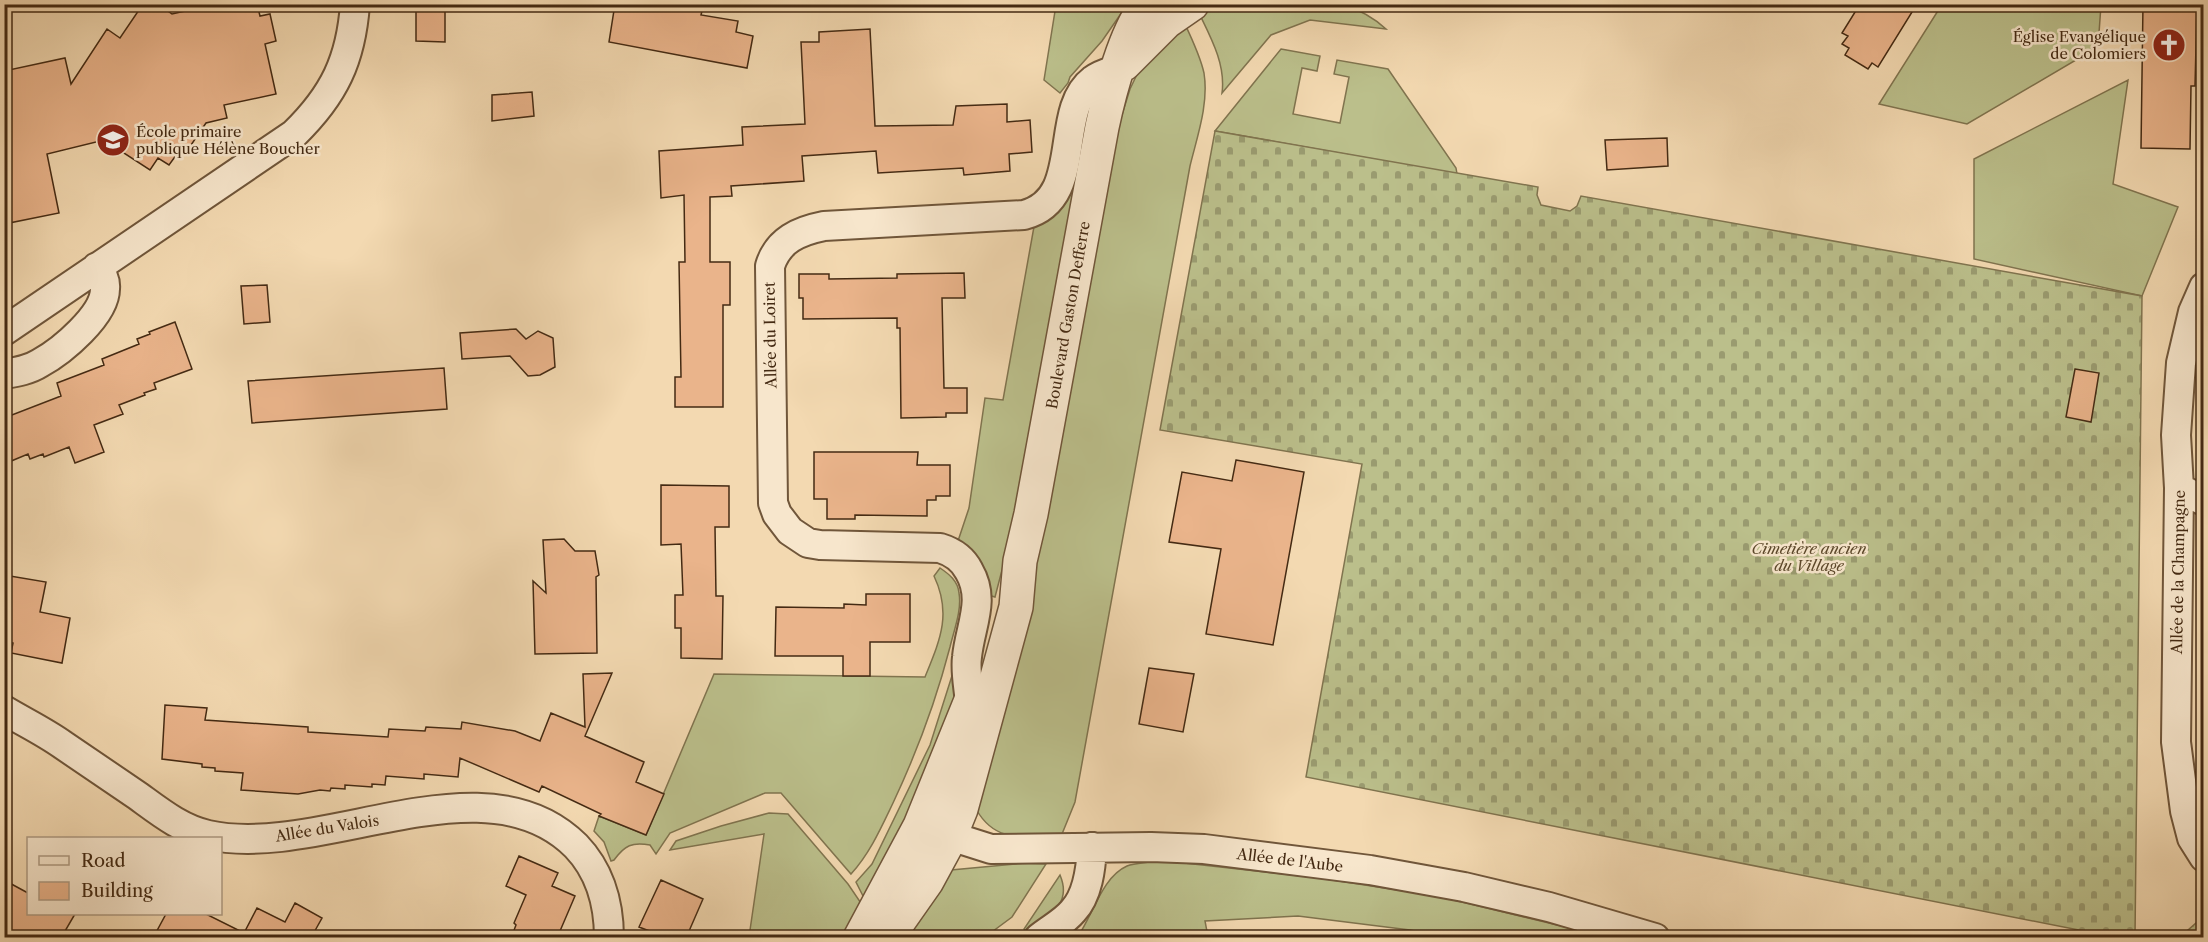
<svg xmlns="http://www.w3.org/2000/svg" width="2208" height="942" font-family="'Libre Caslon Text',serif">
<defs>
<pattern id="forest-crowns" width="20" height="18" patternUnits="userSpaceOnUse" patternTransform="scale(1.5)"><rect width="20" height="18" fill="#bbbf8b"/><path d="M2 6a3 3 0 1 1 6 0M12 15a3 3 0 1 1 6 0" fill="none" stroke="#9a9b70"/></pattern>
<pattern id="cemetery-stones" width="16" height="16" patternUnits="userSpaceOnUse" patternTransform="scale(1.5)"><rect width="16" height="16" fill="#bbbf8b"/><path d="M2 7V4a2 2 0 0 1 4 0v3zM10 15v-3a2 2 0 0 1 4 0v3z" fill="#9a9b70"/></pattern>
</defs>
<rect width="100%" height="100%" fill="#f3d9b1"/>
<filter id="stains"><feTurbulence type="fractalNoise" baseFrequency=".00333" numOctaves="4"/><feColorMatrix values="0 0 0 0 .2 0 0 0 0 .09 0 0 0 0 .02 0 0 0 .5 -.17"/></filter>
<radialGradient id="worn" r=".72"><stop offset=".6" stop-color="#630" stop-opacity="0"/><stop offset="1" stop-color="#630" stop-opacity=".3"/></radialGradient>
<path fill="#bbbf8b" stroke="#80744f" stroke-width="1.5" d="M 1213,4 L 1344,5 C 1360,10 1373,17 1386,29 L 1310,20 L 1271,35 L 1222,93 C 1226,64 1210,36 1198,11 Z
M 1056,5 L 1127,5 L 1102,41 L 1070,77 L 1068,83 L 1060,93 L 1044,80 Z
M 1939,5 L 2101,5 L 2098,47 L 1967,124 L 1879,104 L 1941,6 Z
M 1183,20 C 1191,37 1200,55 1204,73 C 1209,104 1197,137 1190,166 L 1075,802 L 1062,834 C 1026,835 997,846 976,809 L 1121,118 L 1130,89 L 1142,64 Z
M 1281,49 L 1320,56 L 1317,71 L 1302,68 L 1293,114 L 1340,123 L 1349,77 L 1334,74 L 1337,60 L 1388,69 L 1456,168 L 1457,174 L 1215,131 Z
M 2128,80 L 2113,184 L 2178,207 L 2142,296 L 1974,259 L 1974,159 Z
M 1066,193 L 1074,194 L 1014,524 L 995,597 L 988,595 L 957,544 L 969,508 L 985,398 L 1003,400 L 1035,221 Z
M 940,568 C 949,574 958,581 959,593 C 962,610 954,630 950,647 C 936,701 917,752 893,803 C 881,828 870,853 851,874 L 781,793 L 765,793 L 670,833 L 656,854 L 650,845 C 632,842 625,845 614,860 L 611,861 L 604,842 L 594,831 L 599,816 L 646,835 L 714,674 L 925,677 C 940,640 952,614 934,576 Z
M 957,660 L 959,688 L 946,749 L 864,898 L 856,882 L 872,864 L 930,745 Z
M 769,813 L 788,814 L 848,884 L 867,912 L 852,937 L 749,937 L 764,834 L 670,850 L 676,841 L 721,826 Z
M 1150,862 L 1175,862 L 1319,878 L 1437,896 L 1607,937 L 1443,937 L 1410,930 L 1298,916 L 1205,921 L 1208,937 L 1077,938 C 1093,915 1102,877 1127,866 C 1134,863 1143,863 1150,862 Z
M 1025,863 L 1046,864 L 1012,917 L 985,937 L 897,938 L 951,870 Z
M 1060,875 C 1073,906 1047,916 1025,931 L 1024,929 Z"/>
<path fill="url(#forest-crowns)" stroke="#80744f" stroke-width="1.5" d="M 2203,917 L 2203,937 L 2180,937 Z"/>
<path fill="url(#cemetery-stones)" stroke="#80744f" stroke-width="1.5" d="M 1215,131 L 1538,187 L 1537,195 L 1541,205 L 1570,211 L 1577,206 L 1581,196 L 2142,296 L 2135,937 L 2114,937 L 1306,777 L 1362,464 L 1160,430 Z"/>
<path fill="#eab48b" stroke="#442a13" stroke-width="1.5" d="M 143,4 L 158,4 L 172,14 L 217,4 L 257,4 L 260,16 L 270,14 L 276,41 L 265,44 L 276,94 L 224,105 L 227,118 L 206,123 L 187,151 L 182,147 L 169,165 L 158,158 L 150,170 L 104,140 L 47,154 L 59,213 L 9,223 L 4,200 L 4,71 L 65,58 L 71,84 L 107,29 L 120,38 Z
M 416,4 L 445,4 L 445,42 L 416,41 Z
M 615,4 L 665,4 L 702,11 L 701,15 L 738,21 L 736,32 L 753,36 L 747,68 L 609,42 Z
M 1860,4 L 1917,4 L 1878,67 L 1872,63 L 1868,69 L 1845,55 L 1849,48 L 1842,44 L 1848,36 L 1842,33 Z
M 2143,4 L 2197,5 L 2195,86 L 2191,86 L 2190,149 L 2141,148 Z
M 870,29 L 875,126 L 953,125 L 956,106 L 1007,104 L 1007,122 L 1030,120 L 1032,152 L 1009,154 L 1010,171 L 964,175 L 963,168 L 878,173 L 876,151 L 802,156 L 804,181 L 731,186 L 732,196 L 710,197 L 710,262 L 730,262 L 730,305 L 723,305 L 723,407 L 675,407 L 675,377 L 681,377 L 679,262 L 685,262 L 684,195 L 661,198 L 659,151 L 743,145 L 742,127 L 805,124 L 801,42 L 819,42 L 819,32 Z
M 532,92 L 534,116 L 492,121 L 492,95 Z
M 1667,138 L 1668,166 L 1607,170 L 1605,140 Z
M 964,273 L 965,298 L 942,298 L 944,388 L 967,388 L 967,413 L 946,413 L 946,417 L 901,418 L 900,328 L 897,328 L 897,318 L 803,319 L 803,298 L 799,298 L 799,274 L 829,274 L 829,279 L 897,278 L 897,274 Z
M 267,285 L 270,322 L 244,324 L 241,286 Z
M 175,322 L 192,369 L 154,383 L 156,389 L 144,393 L 145,395 L 119,405 L 123,414 L 94,425 L 104,452 L 75,463 L 69,447 L 44,457 L 43,454 L 30,459 L 28,454 L 4,464 L 4,418 L 61,396 L 57,383 L 104,365 L 102,359 L 139,344 L 137,339 L 150,334 L 149,332 Z
M 516,329 L 526,339 L 538,331 L 553,338 L 555,367 L 540,375 L 528,376 L 510,356 L 462,359 L 460,333 Z
M 444,368 L 447,409 L 252,423 L 248,381 Z
M 2075,369 L 2099,373 L 2091,422 L 2066,417 Z
M 814,452 L 918,452 L 917,465 L 950,465 L 950,496 L 936,496 L 936,500 L 927,500 L 927,516 L 855,515 L 855,519 L 827,519 L 827,499 L 814,499 Z
M 1236,460 L 1304,472 L 1273,645 L 1206,634 L 1221,549 L 1169,542 L 1182,472 L 1232,481 Z
M 661,485 L 729,486 L 729,527 L 715,527 L 716,596 L 723,596 L 722,659 L 681,658 L 681,628 L 675,628 L 675,595 L 683,595 L 681,544 L 661,545 Z
M 564,539 L 575,551 L 595,551 L 599,575 L 596,577 L 597,653 L 535,654 L 533,581 L 546,593 L 543,540 Z
M 4,575 L 46,582 L 40,612 L 70,618 L 62,663 L 11,653 L 13,643 L 4,641 Z
M 866,594 L 910,594 L 910,642 L 870,642 L 870,676 L 843,676 L 843,656 L 775,656 L 776,607 L 844,608 L 844,604 L 866,605 Z
M 1149,668 L 1194,674 L 1183,732 L 1139,724 Z
M 612,673 L 585,736 L 644,762 L 636,782 L 664,794 L 646,835 L 599,816 L 601,814 L 542,786 L 539,792 L 460,758 L 458,777 L 424,774 L 424,779 L 386,776 L 385,785 L 372,784 L 372,787 L 345,785 L 345,789 L 331,788 L 330,791 L 320,790 L 298,794 L 241,790 L 243,773 L 215,771 L 215,768 L 202,767 L 202,764 L 162,759 L 165,705 L 207,708 L 205,720 L 308,727 L 308,732 L 388,737 L 389,729 L 425,731 L 426,727 L 461,729 L 462,722 L 515,731 L 540,741 L 551,713 L 585,727 L 583,674 Z
M 519,856 L 558,873 L 552,886 L 575,896 L 557,938 L 511,938 L 516,925 L 514,923 L 526,895 L 506,886 Z
M 4,880 L 28,893 L 28,914 L 75,914 L 61,938 L 4,938 Z
M 661,880 L 703,899 L 686,938 L 649,938 L 652,932 L 639,927 Z
M 295,903 L 322,918 L 312,936 L 314,938 L 153,938 L 166,914 L 206,914 L 244,933 L 257,908 L 285,922 Z"/>
<g fill="none" stroke-linecap="round" stroke-linejoin="round">
<defs>
<path id="minor" d="M 2204,287 L 2193,312 L 2181,363 L 2176,435 L 2179,488 L 2176,742 L 2185,811 L 2192,838 L 2204,857
M 4,331 L 294,134 C 334,95 351,60 355,4
M 4,374 C 17,372 29,370 40,363 C 62,351 105,315 105,289 C 106,280 102,274 97,267
M 2179,488 L 2204,501
M 970,704 C 969,689 965,672 967,657 C 970,626 986,600 969,571 C 963,559 953,552 940,548 L 820,545 L 808,543 L 790,531 L 777,514 L 773,503 L 770,266 C 778,240 799,231 824,226 L 1024,215 C 1086,199 1052,111 1093,80 C 1100,74 1110,72 1119,69
M 4,710 C 24,722 45,732 63,745 C 88,762 113,779 138,796 C 160,812 181,829 208,835 C 322,860 484,754 576,846 C 600,871 609,904 609,938
M 928,829 L 991,849 L 1151,847 L 1204,849 L 1370,870 L 1464,887 L 1549,907 L 1655,938
M 1039,938 C 1050,929 1064,922 1073,911 C 1088,895 1091,868 1092,847"/>
<path id="tertiary" d="M 1124,64 L 1166,22 L 1192,4
M 860,938 L 920,826 L 974,693
M 887,938 L 927,881 L 946,846 L 961,809 L 1016,607 L 1020,561 L 1031,514 L 1102,127 C 1109,94 1126,28 1148,4"/>
</defs>
<use href="#minor" stroke="#70563a" stroke-width="32"/>
<use href="#tertiary" stroke="#70563a" stroke-width="36"/>
<use href="#minor" stroke="#f7e6cc" stroke-width="28"/>
<use href="#tertiary" stroke="#f7e6cc" stroke-width="33"/>
</g>
<defs>
<symbol id="church-disc" viewBox="-11 -11 22 22"><circle r="9.5" fill="#8f2418" stroke="#f7e6cc"/><path d="M-1.2-6h2.4v3.5h3.3v2.4h-3.3V6h-2.4V-.1h-3.3v-2.4h3.3Z" fill="#fff"/></symbol>
<symbol id="school-disc" viewBox="-11 -11 22 22"><circle r="9.5" fill="#8f2418" stroke="#f7e6cc"/><path d="M0-5L7-2L0 1L-7-2ZM-4 1L0 2.5L4 1V4Q0 6-4 4Z" fill="#fff"/></symbol>
</defs>
<g fill-rule="evenodd">
<use href="#church-disc" x="2150" y="26" width="38" height="38"/>
<use href="#school-disc" x="94" y="121" width="38" height="38"/>
</g>
<g text-anchor="middle" dominant-baseline="central" stroke-width="5" stroke-linejoin="round" paint-order="stroke">
<g font-size="15" fill="#442a13" stroke="#f7e6cc" text-anchor="end">
<text x="2146" y="36">Église Evangélique<tspan x="2146" dy="17">de Colomiers</tspan></text>
<text x="136" y="131" text-anchor="start">École primaire<tspan x="136" dy="17">publique Hélène Boucher</tspan></text>
</g>
<g font-size="15" fill="#442a13" stroke="#f7e6cc">
<text transform="translate(1068 315) rotate(-80)">Boulevard Gaston Defferre</text>
<text transform="translate(770 335) rotate(-91)">Allée du Loiret</text>
<text transform="translate(2178 572) rotate(-89)">Allée de la Champagne</text>
<text transform="translate(327 828) rotate(-9)">Allée du Valois</text>
<text transform="translate(1290 860) rotate(7)">Allée de l'Aube</text>
</g>
<g font-size="15" font-style="italic" fill="#5c482b" stroke="#f7e6cc">
<text x="1809" y="548">Cimetière ancien<tspan x="1809" dy="17">du Village</tspan></text>
</g>
</g>
<rect width="2208" height="942" fill="none" stroke="#f3d9b1" stroke-width="24"/>
<rect x="6" y="6" width="2196" height="930" fill="none" stroke="#442a13" stroke-width="3"/>
<rect x="12" y="12" width="2184" height="918" fill="none" stroke="#442a13" stroke-width="1.5"/>
<rect x="27" y="837" width="195" height="78" fill="#f7e6cc" stroke="#af9b82" stroke-width="1.5"/>
<rect x="39" y="856" width="30" height="9" fill="#f7e6cc" stroke="#af9b82" stroke-width="1.5"/>
<text x="81" y="867" font-size="18" fill="#442a13">Road</text>
<rect x="39" y="882" width="30" height="18" fill="#eab48b" stroke="#af9b82" stroke-width="1.5"/>
<text x="81" y="897" font-size="18" fill="#442a13">Building</text>
<rect width="100%" height="100%" filter="url(#stains)"/>
<rect width="100%" height="100%" fill="url(#worn)"/>
</svg>
